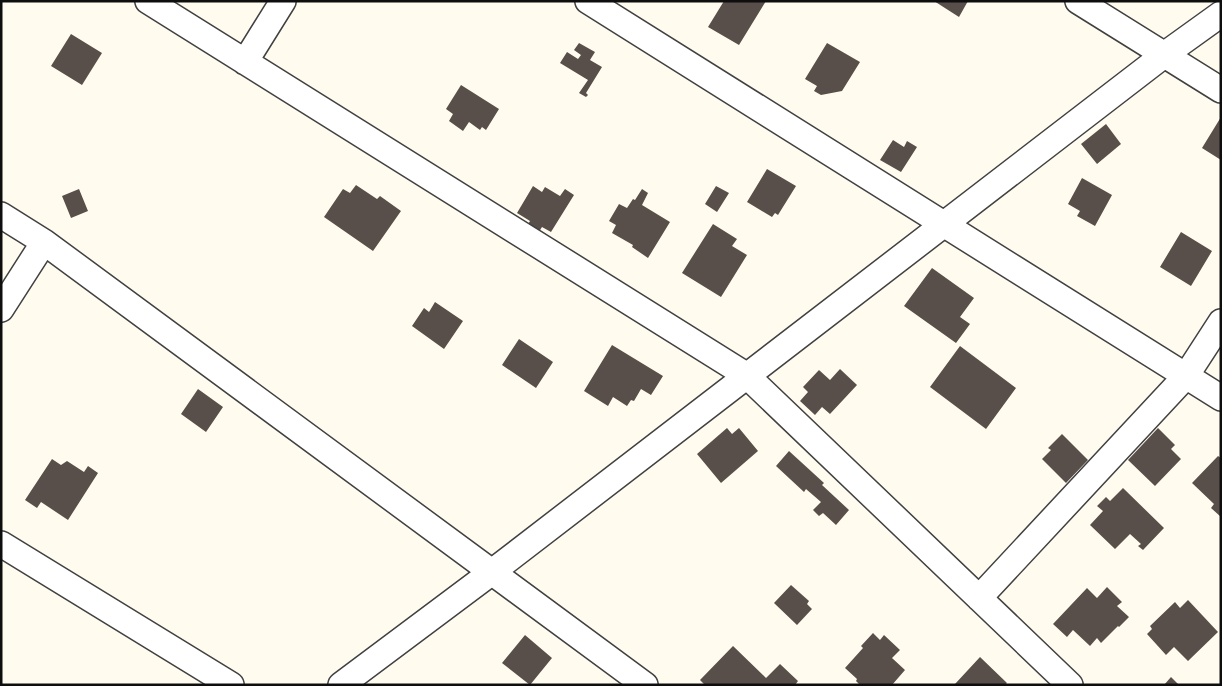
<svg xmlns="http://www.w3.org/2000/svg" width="1222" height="686" font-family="Merriweather,serif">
<rect width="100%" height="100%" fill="#fffcef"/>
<path fill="#584f4a" d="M 724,1 L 766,1 L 739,45 L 708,27 Z
M 934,1 L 968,1 L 959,17 Z
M 71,34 L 102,53 L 82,85 L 51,66 Z
M 579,43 L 595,52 L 590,60 L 602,67 L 586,93 L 588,95 L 586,97 L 579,93 L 588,80 L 560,63 L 567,52 L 578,59 L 581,55 L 574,50 Z
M 827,43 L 860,62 L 842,91 L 821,95 L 814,91 L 817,86 L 805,79 Z
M 461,85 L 499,109 L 486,130 L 482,127 L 480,130 L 469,122 L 463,131 L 449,121 L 453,114 L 446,109 Z
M 1221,117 L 1221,160 L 1202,148 Z
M 1106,124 L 1121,144 L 1097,164 L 1081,144 Z
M 893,140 L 904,147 L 907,141 L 917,147 L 901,172 L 880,160 Z
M 767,169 L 796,186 L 778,215 L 775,213 L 772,217 L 747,202 Z
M 1082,178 L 1112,195 L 1095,226 L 1077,216 L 1080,211 L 1068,204 Z
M 356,185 L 377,199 L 380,196 L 401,211 L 373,251 L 324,217 L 343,189 L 350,193 Z
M 533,186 L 542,192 L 545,187 L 560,196 L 565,189 L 574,195 L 551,232 L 542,227 L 535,238 L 524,231 L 530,221 L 517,213 Z
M 716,186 L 729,193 L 717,212 L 705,204 Z
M 79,189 L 88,211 L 71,218 L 62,196 Z
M 642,189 L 648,193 L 642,205 L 670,222 L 648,258 L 632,247 L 633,245 L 612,233 L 616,225 L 609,221 L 619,204 L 627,208 L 633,199 L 635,200 Z
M 713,224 L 737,239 L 732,246 L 747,255 L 721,297 L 682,273 Z
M 1181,232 L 1212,251 L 1191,286 L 1160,267 Z
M 932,268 L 974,298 L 960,317 L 970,324 L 956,343 L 904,306 Z
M 435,302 L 463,321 L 444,349 L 412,326 L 424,308 L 429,312 Z
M 519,339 L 553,362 L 536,388 L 502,365 Z
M 612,345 L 663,376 L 651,395 L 641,389 L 634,401 L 631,400 L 627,406 L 613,397 L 608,406 L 584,391 Z
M 960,346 L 1016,388 L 986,429 L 930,387 Z
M 840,369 L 857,385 L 830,414 L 822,407 L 815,415 L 800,401 L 808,392 L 803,387 L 819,370 L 830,380 Z
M 198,389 L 223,407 L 206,432 L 181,414 Z
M 727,428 L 732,434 L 739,428 L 758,451 L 721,483 L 697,454 Z
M 1158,428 L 1175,445 L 1171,449 L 1181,459 L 1155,486 L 1128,460 Z
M 1062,434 L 1088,460 L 1066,483 L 1042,459 L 1051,450 L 1048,448 Z
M 789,451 L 824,483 L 822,485 L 849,510 L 836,525 L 823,513 L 819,516 L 813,510 L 821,502 L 806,489 L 804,492 L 776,466 Z
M 1218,456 L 1221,458 L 1221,517 L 1211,508 L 1214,504 L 1192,483 Z
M 52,459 L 61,465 L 67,461 L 84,472 L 88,466 L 98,473 L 68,520 L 41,502 L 37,508 L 25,500 Z
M 1123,488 L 1164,528 L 1143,550 L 1138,546 L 1141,544 L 1130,534 L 1115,549 L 1090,525 L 1103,511 L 1097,506 L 1106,497 L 1110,501 Z
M 791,585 L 809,601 L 807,604 L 812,609 L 797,625 L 774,603 Z
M 1107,587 L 1122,602 L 1117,606 L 1129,617 L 1119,627 L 1118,626 L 1101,643 L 1097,638 L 1090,646 L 1073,630 L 1067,637 L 1053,624 L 1087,588 L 1097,598 Z
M 1188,600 L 1218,632 L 1188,661 L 1174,647 L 1166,655 L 1147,634 L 1152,629 L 1150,626 L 1175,602 L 1180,608 Z
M 873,633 L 880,640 L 884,635 L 900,650 L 892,658 L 905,670 L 892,685 L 860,685 L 856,681 L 857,679 L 845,668 L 863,648 L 861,646 Z
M 525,635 L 552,658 L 530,685 L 502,663 Z
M 733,646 L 766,678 L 780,664 L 798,681 L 795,685 L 705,685 L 700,680 Z
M 980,657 L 1007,683 L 1005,685 L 955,684 Z
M 1171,677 L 1179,685 L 1164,685 Z"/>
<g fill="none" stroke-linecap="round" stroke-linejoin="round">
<defs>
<path id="minor" d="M 148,1 L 746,375 L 1070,685
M 588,1 L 1221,398
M 1078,1 L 1221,90
M 245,62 L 283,1
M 1,215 L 44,242 L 645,685
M 1,309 L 44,242
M 1,544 L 231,685
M 979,598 L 1186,376 L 1221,322
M 341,685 L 492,572 L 1164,55 L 1221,14"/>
</defs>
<use href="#minor" stroke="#414141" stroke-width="28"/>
<use href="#minor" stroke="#fff" stroke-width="25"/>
</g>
<rect width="1222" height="686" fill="none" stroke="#0e0e0e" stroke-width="5"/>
</svg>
